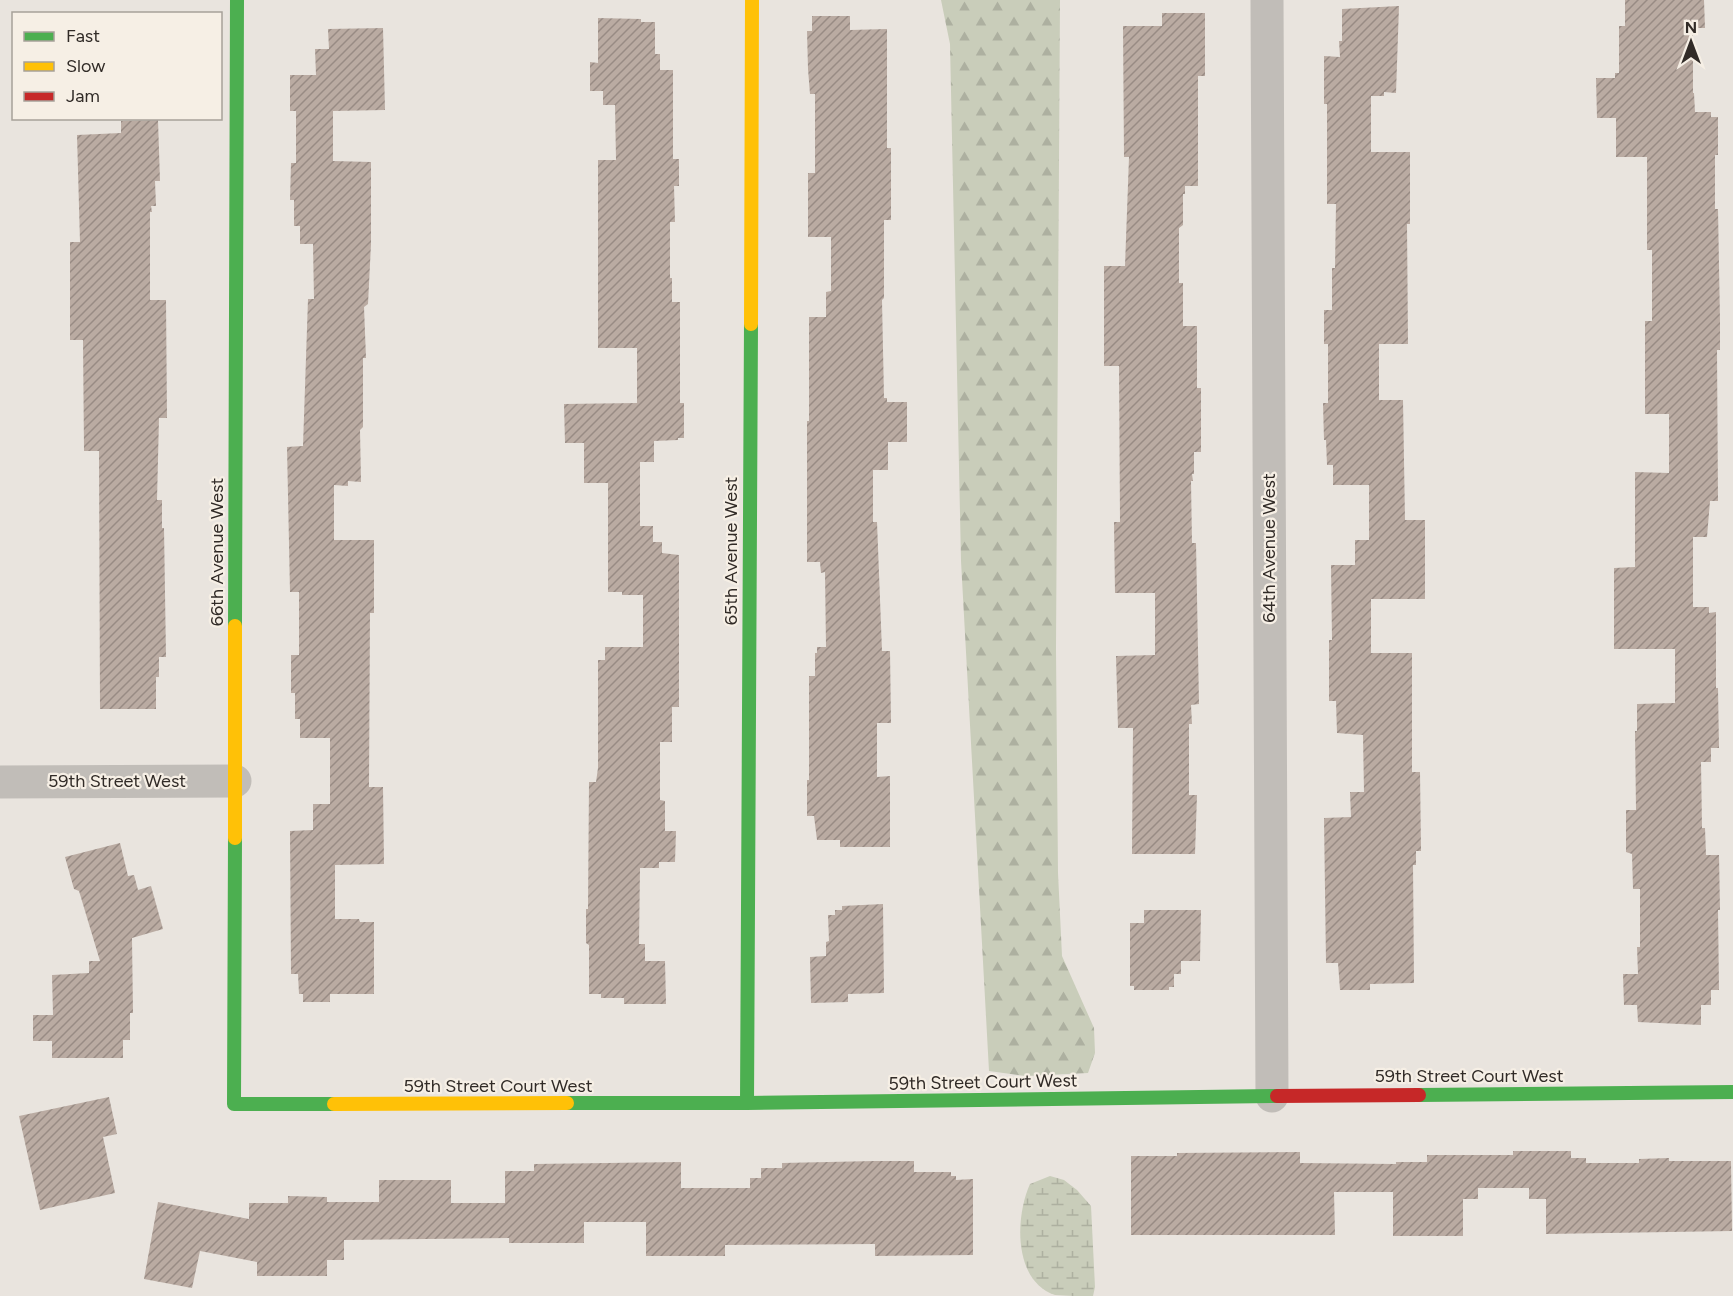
<svg xmlns="http://www.w3.org/2000/svg" width="1733" height="1296" font-family="Figtree,sans-serif">
<defs>
<pattern id="forest-firs" width="22" height="20" patternUnits="userSpaceOnUse" patternTransform="scale(1.5)"><rect width="22" height="20" fill="#c9cdba"/><path d="M5 1l3.5 6h-7zM16 11l3.5 6h-7z" fill="#adb0a0"/></pattern>
<pattern id="wetland-marsh" width="20" height="14" patternUnits="userSpaceOnUse" patternTransform="scale(1.5)"><rect width="20" height="14" fill="#c9cdba"/><path d="M1 5h8M5 5V1M11 12h8M15 12V8" fill="none" stroke="#adb0a0"/></pattern>
<pattern id="building-hatch" width="6" height="6" patternUnits="userSpaceOnUse" patternTransform="scale(1.5)"><rect width="6" height="6" fill="#baaba2"/><path d="M-1 1l2-2M0 6l6-6M5 7l2-2" fill="none" stroke="#988b84"/></pattern>
</defs>
<rect width="100%" height="100%" fill="#e9e4de"/>
<path fill="url(#forest-firs)" d="M 941,0 L 1060,0 L 1056,649 L 1058,873 L 1062,956 L 1094,1028 L 1095,1053 L 1088,1073 L 1026,1076 L 989,1071 L 961,561 L 950,44 Z"/>
<path fill="url(#wetland-marsh)" d="M 1050,1176 L 1064,1180 L 1077,1190 L 1091,1206 L 1095,1287 L 1093,1296 C 1081,1296 1066,1296 1055,1295 C 1013,1281 1015,1217 1030,1184 Z"/>
<path fill="url(#building-hatch)" d="M 1625,0 L 1704,0 L 1705,28 L 1693,28 L 1693,93 L 1694,93 L 1695,112 L 1711,112 L 1711,117 L 1718,117 L 1718,155 L 1715,155 L 1715,209 L 1718,209 L 1720,321 L 1720,350 L 1717,350 L 1718,501 L 1710,501 L 1707,537 L 1693,537 L 1693,607 L 1709,607 L 1709,613 L 1716,612 L 1716,688 L 1718,688 L 1719,748 L 1711,748 L 1711,762 L 1701,762 L 1702,828 L 1705,828 L 1706,855 L 1719,855 L 1720,910 L 1718,910 L 1719,990 L 1711,990 L 1711,1005 L 1701,1005 L 1701,1025 L 1638,1022 L 1637,1005 L 1624,1005 L 1623,974 L 1638,974 L 1637,947 L 1640,947 L 1640,889 L 1633,889 L 1632,854 L 1626,852 L 1626,810 L 1636,810 L 1635,731 L 1637,731 L 1637,704 L 1675,703 L 1675,649 L 1614,649 L 1614,568 L 1635,567 L 1635,472 L 1669,473 L 1669,414 L 1645,414 L 1645,321 L 1652,321 L 1652,250 L 1647,250 L 1647,157 L 1616,157 L 1616,118 L 1597,118 L 1596,78 L 1615,78 L 1615,73 L 1619,73 L 1619,26 L 1625,26 Z
M 1399,6 L 1396,93 L 1384,92 L 1384,96 L 1371,96 L 1371,152 L 1410,152 L 1410,224 L 1407,224 L 1408,344 L 1379,344 L 1379,400 L 1403,400 L 1405,520 L 1425,520 L 1425,599 L 1371,599 L 1371,653 L 1412,653 L 1412,772 L 1420,772 L 1421,851 L 1416,851 L 1416,865 L 1413,865 L 1414,983 L 1370,984 L 1370,990 L 1340,990 L 1338,963 L 1326,963 L 1324,818 L 1351,817 L 1350,792 L 1364,792 L 1363,735 L 1337,733 L 1336,701 L 1329,701 L 1329,640 L 1332,640 L 1331,565 L 1355,565 L 1355,540 L 1369,540 L 1369,485 L 1333,485 L 1333,465 L 1327,465 L 1326,440 L 1324,440 L 1323,403 L 1328,403 L 1328,344 L 1324,344 L 1324,310 L 1332,310 L 1332,268 L 1335,268 L 1336,204 L 1327,204 L 1327,104 L 1324,104 L 1324,56 L 1340,57 L 1339,41 L 1342,41 L 1342,9 Z
M 1162,13 L 1205,13 L 1205,76 L 1198,76 L 1198,186 L 1185,186 L 1185,194 L 1183,194 L 1183,225 L 1179,228 L 1179,283 L 1183,283 L 1183,326 L 1197,326 L 1197,388 L 1201,388 L 1201,452 L 1194,452 L 1194,474 L 1192,474 L 1193,481 L 1191,481 L 1192,543 L 1196,543 L 1199,704 L 1191,705 L 1192,724 L 1189,724 L 1189,795 L 1197,795 L 1195,854 L 1132,854 L 1133,728 L 1118,728 L 1116,656 L 1155,655 L 1155,593 L 1115,593 L 1114,522 L 1120,522 L 1119,366 L 1104,366 L 1104,266 L 1125,266 L 1129,157 L 1124,157 L 1123,26 L 1162,26 Z
M 812,16 L 850,16 L 850,30 L 887,29 L 887,148 L 891,148 L 891,220 L 884,220 L 884,298 L 882,300 L 884,398 L 887,398 L 887,402 L 907,402 L 907,442 L 888,442 L 888,470 L 873,470 L 873,522 L 877,522 L 882,651 L 890,651 L 891,723 L 877,723 L 877,777 L 890,776 L 890,847 L 840,847 L 840,840 L 817,840 L 814,816 L 807,816 L 807,780 L 809,780 L 809,676 L 815,676 L 815,653 L 817,653 L 817,647 L 826,647 L 825,572 L 821,573 L 820,562 L 807,562 L 807,421 L 809,421 L 809,317 L 826,317 L 826,292 L 831,291 L 831,237 L 808,237 L 808,173 L 815,173 L 815,94 L 810,94 L 808,69 L 807,31 L 812,31 Z
M 598,18 L 641,19 L 641,22 L 655,22 L 655,54 L 660,54 L 660,70 L 673,70 L 673,159 L 679,159 L 679,186 L 674,186 L 675,222 L 670,222 L 670,278 L 672,278 L 672,302 L 680,302 L 680,403 L 684,403 L 684,438 L 678,438 L 678,440 L 654,441 L 654,462 L 640,462 L 640,526 L 653,526 L 653,542 L 662,542 L 662,553 L 679,555 L 679,707 L 672,707 L 672,742 L 660,742 L 660,800 L 665,801 L 665,831 L 676,831 L 675,862 L 659,862 L 659,868 L 640,868 L 639,944 L 645,944 L 645,961 L 665,961 L 666,1004 L 624,1004 L 624,998 L 601,998 L 601,994 L 589,994 L 589,945 L 586,943 L 586,909 L 588,909 L 589,782 L 596,782 L 598,768 L 598,660 L 605,660 L 605,647 L 643,647 L 643,595 L 622,595 L 622,592 L 608,592 L 608,483 L 584,483 L 584,443 L 565,443 L 564,404 L 637,403 L 637,348 L 598,348 L 598,160 L 616,160 L 615,105 L 603,105 L 603,91 L 590,91 L 590,62 L 598,63 Z
M 383,28 L 385,110 L 333,111 L 333,161 L 371,162 L 371,244 L 368,304 L 364,307 L 366,358 L 363,358 L 363,427 L 360,430 L 361,482 L 348,481 L 348,486 L 334,485 L 334,540 L 374,540 L 374,613 L 370,613 L 369,787 L 383,787 L 384,864 L 335,865 L 335,919 L 359,919 L 360,922 L 374,922 L 374,994 L 330,994 L 330,1002 L 303,1002 L 303,994 L 299,994 L 298,974 L 291,974 L 290,831 L 313,830 L 313,804 L 330,804 L 330,738 L 300,738 L 300,719 L 295,719 L 295,693 L 291,693 L 291,655 L 299,655 L 299,592 L 290,592 L 287,447 L 303,446 L 308,299 L 314,299 L 313,244 L 300,244 L 300,226 L 294,226 L 294,200 L 290,200 L 291,163 L 296,163 L 296,111 L 290,111 L 290,75 L 316,75 L 315,49 L 329,49 L 328,29 Z
M 158,120 L 160,181 L 155,181 L 156,206 L 151,206 L 152,212 L 150,212 L 150,300 L 166,300 L 167,418 L 159,418 L 157,500 L 162,500 L 162,528 L 164,528 L 166,657 L 159,657 L 159,677 L 156,677 L 156,709 L 100,709 L 99,451 L 84,451 L 83,340 L 70,340 L 70,242 L 80,242 L 77,135 L 121,133 L 121,121 Z
M 120,843 L 128,876 L 134,875 L 138,890 L 151,886 L 163,929 L 132,938 L 133,1013 L 130,1013 L 130,1040 L 123,1040 L 123,1058 L 52,1058 L 52,1041 L 33,1041 L 33,1015 L 53,1015 L 52,975 L 89,973 L 89,961 L 100,961 L 79,891 L 74,889 L 65,857 Z
M 883,904 L 884,993 L 848,994 L 848,1002 L 811,1003 L 810,957 L 826,956 L 826,942 L 829,941 L 828,915 L 835,915 L 835,910 L 842,910 L 842,906 Z
M 1144,910 L 1201,910 L 1200,961 L 1181,961 L 1181,974 L 1174,974 L 1174,987 L 1169,987 L 1169,990 L 1134,990 L 1134,986 L 1130,986 L 1130,923 L 1144,923 Z
M 109,1097 L 117,1134 L 103,1137 L 115,1193 L 40,1210 L 19,1116 Z
M 1513,1151 L 1571,1151 L 1571,1158 L 1586,1158 L 1586,1163 L 1639,1163 L 1639,1159 L 1669,1158 L 1669,1161 L 1731,1161 L 1732,1231 L 1546,1234 L 1546,1199 L 1529,1199 L 1529,1188 L 1478,1188 L 1478,1199 L 1463,1199 L 1463,1236 L 1393,1236 L 1393,1192 L 1334,1192 L 1335,1235 L 1131,1235 L 1131,1156 L 1177,1156 L 1177,1153 L 1300,1152 L 1300,1163 L 1396,1164 L 1396,1162 L 1427,1162 L 1427,1155 L 1513,1155 Z
M 875,1161 L 914,1161 L 914,1172 L 951,1172 L 951,1176 L 956,1176 L 956,1180 L 973,1179 L 973,1255 L 875,1256 L 875,1244 L 725,1245 L 725,1256 L 646,1256 L 646,1222 L 584,1222 L 584,1243 L 509,1243 L 509,1238 L 344,1240 L 344,1260 L 327,1260 L 327,1276 L 257,1276 L 257,1262 L 200,1251 L 192,1288 L 144,1279 L 158,1202 L 249,1219 L 249,1203 L 288,1203 L 288,1196 L 327,1197 L 327,1202 L 379,1202 L 379,1180 L 451,1180 L 451,1203 L 505,1203 L 505,1171 L 534,1171 L 534,1164 L 681,1162 L 681,1188 L 750,1188 L 750,1178 L 761,1178 L 761,1168 L 782,1168 L 782,1163 Z"/>
<g fill="none" stroke-linecap="round" stroke-linejoin="round">
<path stroke="#c1bdb8" stroke-width="33" d="M 1267,0 L 1272,1096
M 0,782 L 235,781"/>
<path stroke="#4caf50" stroke-width="14" d="M 235,626 L 237,0
M 235,838 L 234,1104 L 334,1104
M 1419,1095 L 1733,1092
M 567,1103 L 747,1103 L 1277,1096
M 747,1103 L 751,324"/>
<path stroke="#ffc107" stroke-width="14" d="M 751,324 L 752,0
M 235,838 L 235,626
M 334,1104 L 567,1103"/>
<path stroke="#c62828" stroke-width="14" d="M 1277,1096 L 1419,1095"/>
</g>
<g text-anchor="middle" dominant-baseline="central" stroke-width="4.5" stroke-linejoin="round" paint-order="stroke">
<g font-size="18" fill="#312b27" stroke="#f6efe5">
<text transform="translate(1269 548) rotate(-90)">64th Avenue West</text>
<text transform="translate(731 551) rotate(-90)">65th Avenue West</text>
<text transform="translate(217 552) rotate(-90)">66th Avenue West</text>
<text x="117" y="781">59th Street West</text>
<text x="1469" y="1076">59th Street Court West</text>
<text transform="translate(983 1082) rotate(-1)">59th Street Court West</text>
<text x="498" y="1086">59th Street Court West</text>
</g>
</g>
<rect x="12" y="12" width="210" height="108" fill="#f6efe5" stroke="#a7a199" stroke-width="1.5"/>
<rect x="24" y="32" width="30" height="9" fill="#4caf50" stroke="#a7a199" stroke-width="1.5"/>
<text x="66" y="42" font-size="18" fill="#312b27">Fast</text>
<rect x="24" y="62" width="30" height="9" fill="#ffc107" stroke="#a7a199" stroke-width="1.5"/>
<text x="66" y="72" font-size="18" fill="#312b27">Slow</text>
<rect x="24" y="92" width="30" height="9" fill="#c62828" stroke="#a7a199" stroke-width="1.5"/>
<text x="66" y="102" font-size="18" fill="#312b27">Jam</text>
<g transform="translate(1691 42)" stroke="#f6efe5" stroke-width="4.5" paint-order="stroke">
<path d="M0-4.5L10 22L0 15L-10 22Z" fill="#312b27"/>
<text y="-9" font-size="16" font-weight="bold" text-anchor="middle" fill="#312b27">N</text>
</g>
</svg>
